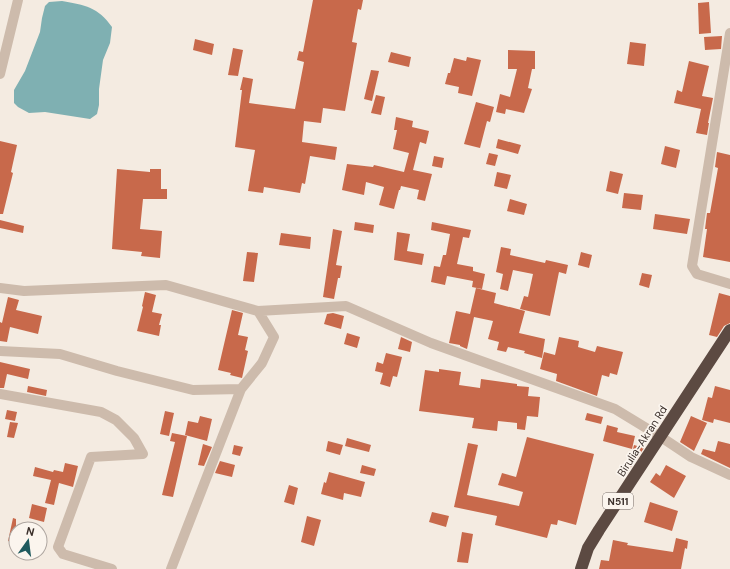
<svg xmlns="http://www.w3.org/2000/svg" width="730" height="569" font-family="'DM Sans',sans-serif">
<rect width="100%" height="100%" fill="#f4ebe1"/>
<path fill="#7fb0b2" d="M 62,1 C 85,5 98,7 112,27 L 110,43 L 103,60 L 99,89 L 99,105 L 97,114 L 90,119 L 45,112 L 29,113 L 18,107 L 14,103 L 14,90 L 25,71 L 40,32 L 42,18 L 45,6 L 49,2 Z"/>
<path fill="#c8694b" d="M 313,0 L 363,0 L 361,10 L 358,9 L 352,42 L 357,43 L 345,111 L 323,108 L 321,123 L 304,121 L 302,142 L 337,147 L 335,160 L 310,156 L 305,184 L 302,183 L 300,193 L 264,187 L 263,193 L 248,191 L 255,150 L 235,147 L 242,90 L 240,90 L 243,77 L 253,79 L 249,103 L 295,109 L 304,62 L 297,60 L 299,51 L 303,52 Z
M 709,2 L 711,33 L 699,34 L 698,3 Z
M 722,36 L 721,49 L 705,50 L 704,37 Z
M 195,39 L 214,44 L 212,55 L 193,50 Z
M 630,42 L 646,44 L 644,66 L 627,64 Z
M 233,48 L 243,50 L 238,76 L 228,75 Z
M 508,50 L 535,51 L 535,69 L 532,69 L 528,88 L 532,89 L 524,113 L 506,109 L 505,114 L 496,112 L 500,94 L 510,97 L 517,69 L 508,69 Z
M 391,52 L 411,57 L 409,67 L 388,62 Z
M 467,57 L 481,60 L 472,96 L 458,93 L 459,87 L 445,84 L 448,73 L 450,73 L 454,58 L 466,61 Z
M 689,61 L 709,66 L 702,96 L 713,98 L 708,123 L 709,123 L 707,135 L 696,133 L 701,109 L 674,103 L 677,90 L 682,92 Z
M 371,70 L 379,71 L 372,101 L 364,99 Z
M 376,95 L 385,97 L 381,115 L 371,113 Z
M 476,102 L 494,107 L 490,122 L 487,121 L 480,148 L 464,144 Z
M 396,117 L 413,121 L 412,127 L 429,131 L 426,144 L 420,142 L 413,170 L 432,174 L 425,201 L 417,199 L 419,190 L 401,186 L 400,190 L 399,190 L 394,209 L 379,205 L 384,187 L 366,182 L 364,195 L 342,190 L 347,164 L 373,167 L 374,165 L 404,172 L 409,153 L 393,149 L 397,130 L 394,130 Z
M 498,139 L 521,145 L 518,154 L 496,148 Z
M 0,141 L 17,145 L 11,172 L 13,173 L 3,214 L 0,214 Z
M 665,146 L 680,150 L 676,168 L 661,164 Z
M 717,152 L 730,155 L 730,262 L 703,257 L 707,229 L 705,229 L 707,213 L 710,213 L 718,168 L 715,167 Z
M 489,153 L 498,155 L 495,166 L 486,164 Z
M 434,156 L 444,158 L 442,168 L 432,166 Z
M 117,169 L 150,172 L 150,169 L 161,169 L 161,189 L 167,189 L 167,199 L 143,199 L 140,229 L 162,231 L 160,258 L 141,256 L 142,252 L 112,249 Z
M 610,171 L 623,174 L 618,194 L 606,191 Z
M 497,172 L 511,175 L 507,189 L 494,186 Z
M 624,193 L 643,195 L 641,210 L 622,208 Z
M 510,199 L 527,204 L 524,215 L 507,211 Z
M 655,214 L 690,219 L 687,234 L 653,229 Z
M 0,220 L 24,226 L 23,233 L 0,228 Z
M 355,222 L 374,225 L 373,233 L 354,230 Z
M 432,222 L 471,230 L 469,238 L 463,237 L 457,264 L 473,267 L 473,271 L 485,274 L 482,289 L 472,287 L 473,281 L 447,276 L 445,285 L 431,282 L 434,266 L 440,267 L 443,255 L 446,255 L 450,234 L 431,230 Z
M 333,229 L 342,231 L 336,265 L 342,266 L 340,278 L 338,278 L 334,299 L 323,297 Z
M 397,232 L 410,234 L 407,251 L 424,254 L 422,265 L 394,260 Z
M 281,233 L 311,237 L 310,249 L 279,245 Z
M 501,247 L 511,249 L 510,255 L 545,263 L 546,260 L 568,265 L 566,274 L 559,272 L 550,316 L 520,309 L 524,296 L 528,297 L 533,274 L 513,270 L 508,291 L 500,289 L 503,274 L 496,272 Z
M 247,252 L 258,253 L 254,282 L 243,281 Z
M 581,252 L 592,255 L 589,268 L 578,265 Z
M 642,273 L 652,275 L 649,288 L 639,285 Z
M 476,288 L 496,293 L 494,303 L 525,311 L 519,333 L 545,339 L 542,358 L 524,353 L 525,351 L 508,347 L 506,352 L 497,350 L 499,342 L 488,339 L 493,321 L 474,317 L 467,349 L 460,346 L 460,345 L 449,343 L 456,311 L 470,314 Z
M 145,292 L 156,295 L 152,312 L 162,314 L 159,325 L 161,325 L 159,336 L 137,331 L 143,307 L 142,306 Z
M 719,293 L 730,296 L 730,323 L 724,326 L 717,337 L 709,335 Z
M 8,297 L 19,300 L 16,310 L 42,316 L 38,334 L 10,327 L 7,342 L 0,341 L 0,322 L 2,323 Z
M 232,310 L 243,313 L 238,335 L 248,337 L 245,350 L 248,351 L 242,378 L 230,375 L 231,373 L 218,370 Z
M 333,313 L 344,316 L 341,329 L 324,324 L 327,314 Z
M 347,333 L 360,337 L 357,348 L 344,344 Z
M 401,337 L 412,342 L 410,352 L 398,349 Z
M 559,337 L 579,341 L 578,347 L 595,352 L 597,346 L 623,352 L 617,375 L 610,373 L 609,377 L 602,375 L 597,396 L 556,381 L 557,374 L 540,369 L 544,352 L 555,355 Z
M 386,353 L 402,357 L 397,377 L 393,376 L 390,387 L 380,384 L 383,373 L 375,371 L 377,362 L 383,364 Z
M 0,362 L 30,369 L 28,379 L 7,374 L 4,388 L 0,388 Z
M 439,369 L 461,372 L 459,385 L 480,388 L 481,379 L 517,384 L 517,386 L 529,387 L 528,396 L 540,397 L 538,417 L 527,416 L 525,430 L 517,429 L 517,423 L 498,421 L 497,431 L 472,428 L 474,418 L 419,411 L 425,370 L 439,372 Z
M 28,386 L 47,390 L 46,396 L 27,392 Z
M 715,386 L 730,390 L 730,423 L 714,419 L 713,423 L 702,420 L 708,397 L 712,398 Z
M 7,410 L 17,412 L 15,421 L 5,419 Z
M 165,411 L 174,413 L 169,436 L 160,434 Z
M 587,413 L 603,417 L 601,424 L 585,420 Z
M 200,416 L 212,419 L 207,441 L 185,435 L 188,421 L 198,423 Z
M 691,416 L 707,423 L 694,451 L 680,442 Z
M 10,422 L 18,423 L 14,438 L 7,437 Z
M 607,425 L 618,428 L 617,432 L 635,436 L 632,449 L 603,441 Z
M 172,433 L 187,436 L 173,497 L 162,495 L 175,442 L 170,441 Z
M 527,437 L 594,454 L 576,525 L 558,520 L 557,525 L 551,524 L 547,538 L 495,525 L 497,516 L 454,507 L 468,443 L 478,445 L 467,495 L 519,506 L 523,492 L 498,485 L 502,473 L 516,477 Z
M 347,438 L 371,445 L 369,452 L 345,446 Z
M 328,441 L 343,445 L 340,455 L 326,451 Z
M 718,441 L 730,444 L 730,468 L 701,454 L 703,449 L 715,452 Z
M 203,444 L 212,447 L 204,466 L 198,465 Z
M 234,445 L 243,447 L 240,456 L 232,454 Z
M 634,445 L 644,448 L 627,473 Z
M 220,461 L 235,465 L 232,477 L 215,473 Z
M 65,463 L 78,466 L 73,487 L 59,483 L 54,505 L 45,503 L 51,480 L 33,476 L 35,467 L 53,472 L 54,470 L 63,472 Z
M 362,465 L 376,469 L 374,476 L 360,473 Z
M 666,465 L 686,476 L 674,498 L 650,482 L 656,473 L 660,476 Z
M 329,472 L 365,482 L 361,497 L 344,493 L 343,500 L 321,494 L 324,482 L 326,483 Z
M 289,485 L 298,488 L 294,505 L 284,502 Z
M 650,502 L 678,511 L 672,531 L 644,522 Z
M 32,504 L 47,508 L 44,522 L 29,518 Z
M 432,512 L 449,516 L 446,527 L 429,522 Z
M 307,516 L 321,520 L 314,546 L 301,542 Z
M 13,518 L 16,519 L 16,543 L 8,541 Z
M 462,532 L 473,534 L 468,563 L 457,562 Z
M 676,538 L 688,541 L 687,549 L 685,548 L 681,569 L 599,569 L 601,560 L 609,561 L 613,540 L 628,543 L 627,545 L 673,552 Z"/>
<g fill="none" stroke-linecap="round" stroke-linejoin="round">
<path stroke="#cdbbac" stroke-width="10" d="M 730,33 L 692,266 L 697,274 L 730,284
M 0,74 L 18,0
M 0,288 L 24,291 L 166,285 L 258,311 L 346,306 L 431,343 L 615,409 L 661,437 L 691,457 L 730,475
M 0,351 L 60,354 L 117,371 L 193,390 L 241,389 L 262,363 L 274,337 L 258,311
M 0,394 L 101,412 L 116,420 L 134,438 L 143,454 L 91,457 L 58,547 L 63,554 L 112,569
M 171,569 L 241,389"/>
<path stroke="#5c4a42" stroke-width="12" d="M 581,569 L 588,548 L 599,530 L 730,330"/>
</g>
<g text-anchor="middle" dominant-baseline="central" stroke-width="3.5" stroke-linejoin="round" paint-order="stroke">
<rect fill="#fbf5ee" stroke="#756b66" stroke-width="1" x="603" y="493" width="30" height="16" rx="3"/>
<g font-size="10" font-weight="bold" fill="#3b302b">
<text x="618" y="501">N511</text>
</g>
<g font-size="11" fill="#3b302b" stroke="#fbf5ee">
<text transform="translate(642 441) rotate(-57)">Birulia-Akran Rd</text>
</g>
</g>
<g transform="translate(28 541) rotate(14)"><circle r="19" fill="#fbf5ee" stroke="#aea6a0"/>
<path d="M0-3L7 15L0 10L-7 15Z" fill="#1f5a5e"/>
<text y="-6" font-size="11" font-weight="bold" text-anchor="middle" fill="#3b302b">N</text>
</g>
</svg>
